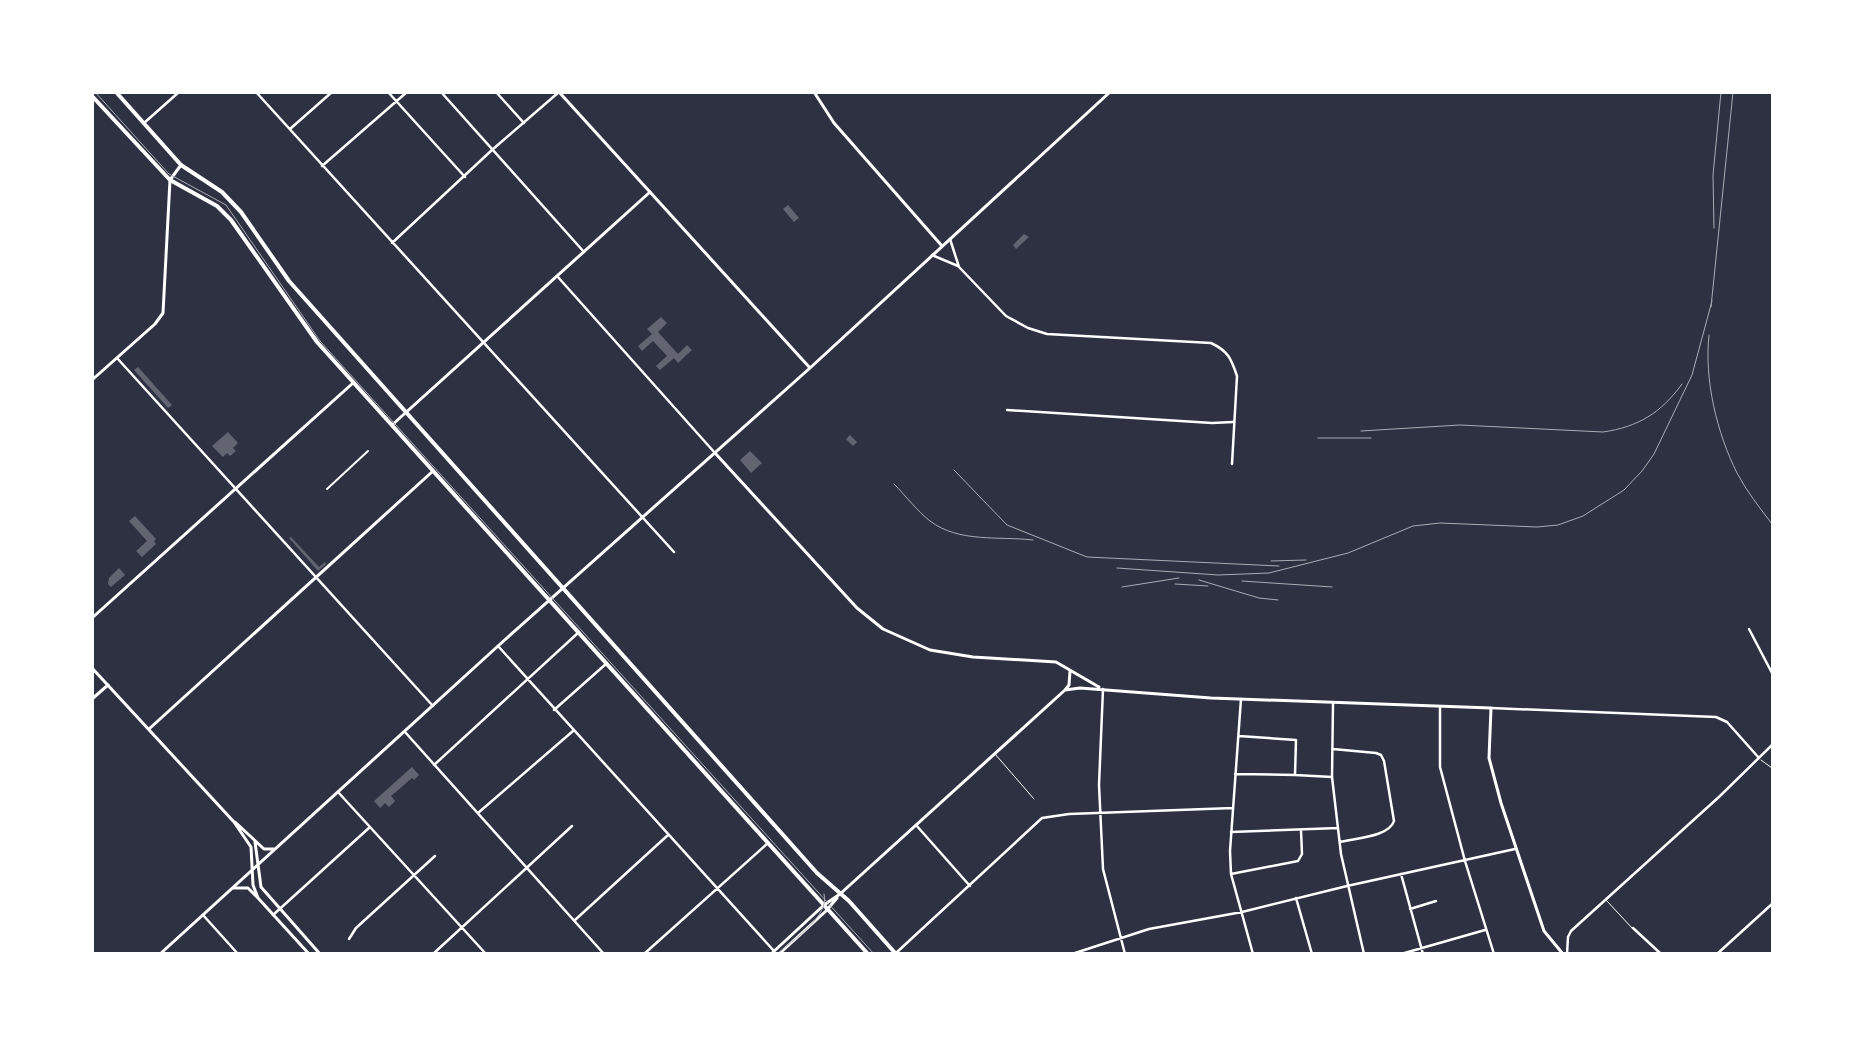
<svg xmlns="http://www.w3.org/2000/svg" width="1865" height="1046" font-family="'Libre Baskerville',serif">
<rect width="100%" height="100%" fill="#2d3142"/>
<path fill="#626471" d="M 788,205 L 799,218 L 794,222 L 783,209 Z
M 1024,234 L 1029,237 L 1016,249 L 1013,245 Z
M 661,317 L 667,323 L 658,332 L 678,354 L 687,345 L 692,350 L 678,363 L 674,358 L 660,370 L 656,366 L 667,356 L 653,341 L 642,351 L 638,346 L 652,334 L 647,329 Z
M 138,367 L 172,405 L 168,408 L 134,370 Z
M 228,432 L 238,443 L 233,448 L 236,451 L 230,456 L 227,453 L 223,457 L 212,446 Z
M 850,435 L 857,442 L 853,446 L 846,439 Z
M 750,451 L 762,463 L 751,473 L 740,460 Z
M 135,516 L 156,539 L 154,541 L 156,544 L 142,557 L 136,551 L 147,541 L 129,521 Z
M 291,537 L 319,567 L 325,562 L 326,564 L 318,571 L 289,538 Z
M 119,568 L 125,575 L 111,587 L 108,584 L 109,578 Z
M 412,767 L 419,775 L 414,780 L 412,778 L 391,796 L 395,801 L 389,807 L 385,803 L 380,808 L 374,801 Z"/>
<g fill="none" stroke-linecap="round" stroke-linejoin="round">
<path stroke="#fff" stroke-width="1" d="M 1761,760 L 1772,768"/>
<path stroke="#fff" stroke-width="1" d="M 995,754 L 1034,799
M 1606,900 L 1632,928"/>
<path stroke="#fff" stroke-width="2" d="M 327,489 L 368,451"/>
<path stroke="#fff" stroke-width="2.5" d="M 256,92 L 674,552
M 388,92 L 465,177
M 441,92 L 584,252
M 496,92 L 524,123
M 144,123 L 179,92
M 290,129 L 332,92
M 322,166 L 407,92
M 950,239 L 959,267 L 1006,316 L 1028,328 L 1047,334 L 1211,343 C 1228,351 1231,358 1237,376 L 1232,464
M 392,243 L 492,150 L 559,92
M 932,255 L 958,266
M 557,276 L 715,453
M 117,358 L 433,706
M 1007,410 L 1212,423 L 1233,422
M 1749,629 L 1772,673
M 498,646 L 774,951
M 1103,689 L 1099,785 L 1103,869 L 1125,954
M 1241,699 L 1230,851 L 1231,874 L 1253,954
M 1333,704 L 1332,777 L 1341,854 L 1364,954
M 1440,707 L 1440,767 L 1465,861 L 1494,954
M 1491,708 L 1716,717 L 1727,722 L 1759,758
M 554,710 L 607,663
M 405,732 L 604,954
M 1239,736 L 1296,740 L 1295,775 L 1332,777
M 1333,749 L 1376,753 L 1381,755 L 1384,761 L 1394,821 C 1389,837 1355,838 1340,842
M 434,765 L 579,632
M 1235,774 L 1295,775
M 338,792 L 486,954
M 478,813 L 573,731
M 916,825 L 970,886
M 1231,832 L 1338,828
M 1231,874 L 1298,861 L 1302,854 L 1301,830
M 1401,874 L 1423,954
M 1296,898 L 1312,954
M 1410,909 L 1436,901
M 203,915 L 238,954
M 273,915 L 370,827
M 575,920 L 668,835
M 1633,928 L 1660,953
M 349,939 L 356,928 L 435,856
M 896,953 L 1042,818 L 1069,814 L 1233,808
M 433,954 L 572,826
M 644,954 L 768,843
M 1072,954 L 1149,929 L 1242,912 L 1347,886 L 1515,849
M 1401,954 L 1485,930
M 1567,954 L 1568,937 L 1571,931 L 1720,796 L 1772,745
M 1717,954 L 1772,904"/>
<path stroke="#fff" stroke-width="3" d="M 92,380 L 155,324 L 163,313 L 170,180 L 181,165
M 392,425 L 650,192
M 715,453 L 857,608 L 883,629 L 930,650 L 973,657 L 1056,662 L 1099,687
M 92,618 L 353,383
M 1065,690 L 1069,685 L 1070,671
M 92,699 L 108,685
M 149,729 L 433,471
M 840,894 L 1065,690 L 1080,688 L 1211,698 L 1491,708 L 1489,758 L 1501,803 L 1544,931 L 1563,954"/>
<path stroke="#fff" stroke-width="3" d="M 559,92 L 810,368
M 814,92 L 834,123 L 942,246
M 92,668 L 234,822 L 251,847 L 253,885 L 258,898 L 309,954
M 235,822 L 264,849 L 275,849
M 255,842 L 261,887 L 320,954
M 234,888 L 248,888 L 257,897
M 160,954 L 498,646 L 810,368 L 1110,92
M 771,954 L 824,905 L 840,894
M 779,954 L 826,911 L 837,898"/>
<path stroke="#fff" stroke-width="4" d="M 116,92 L 181,165 L 222,192 L 241,212 L 289,281 L 817,873 L 849,901 L 896,954
M 92,96 L 170,180 L 217,206 L 231,220 L 317,342 L 868,954"/>
<path stroke="#abadb3" stroke-width="1" d="M 95,92 L 169,174 L 226,205 L 320,341 L 874,954
M 777,954 C 792,941 831,915 824,894"/>
<path stroke="#abadb3" stroke-width="1" d="M 1714,228 L 1713,175 L 1721,92
M 1711,307 L 1733,92
M 1709,335 C 1704,380 1717,433 1737,473 C 1747,492 1760,508 1772,524
M 1361,431 L 1460,425 L 1603,432 C 1638,427 1661,413 1682,384
M 1318,438 L 1371,438
M 954,470 L 1007,525 L 1087,557 L 1279,566
M 894,484 C 906,496 917,511 930,521 C 959,543 999,536 1033,540
M 1271,561 L 1306,560
M 1117,568 L 1218,575 L 1269,573 L 1348,553 L 1413,526 L 1440,523 L 1537,527 L 1558,525 L 1583,516 L 1624,490 L 1642,471 L 1654,454 L 1692,375 L 1712,301
M 1199,580 L 1259,598 L 1278,600
M 1242,581 L 1332,587
M 1175,584 L 1208,586
M 1122,587 L 1179,578"/>
</g>
<rect width="1865" height="1046" fill="none" stroke="#ffffff" stroke-width="188"/>
</svg>
